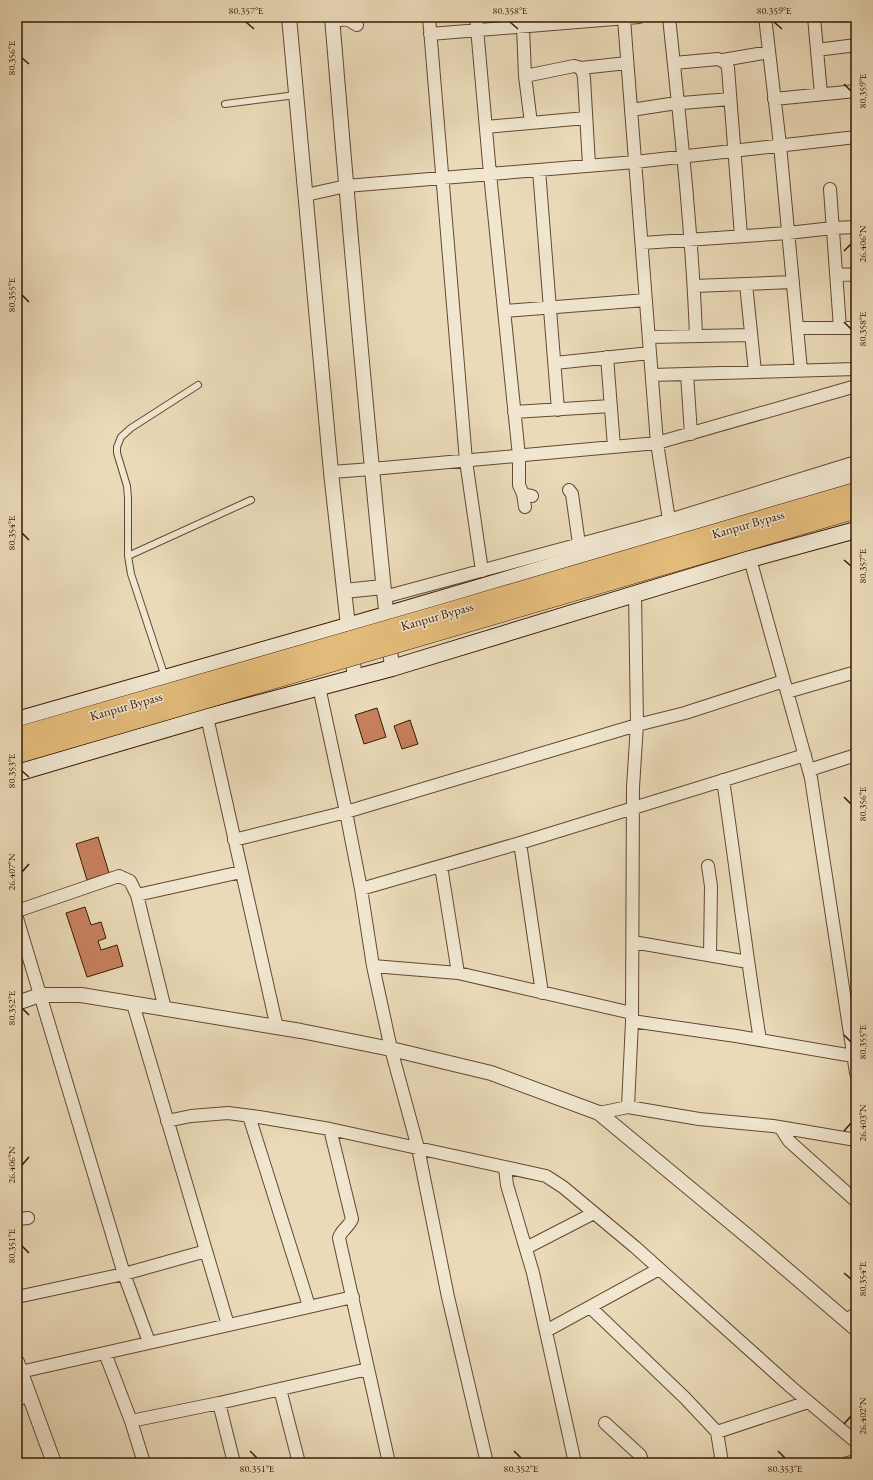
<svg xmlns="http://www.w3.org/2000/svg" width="873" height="1480" font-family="'EB Garamond',serif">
<rect width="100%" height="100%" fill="#eadab8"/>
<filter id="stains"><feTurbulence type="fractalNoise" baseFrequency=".005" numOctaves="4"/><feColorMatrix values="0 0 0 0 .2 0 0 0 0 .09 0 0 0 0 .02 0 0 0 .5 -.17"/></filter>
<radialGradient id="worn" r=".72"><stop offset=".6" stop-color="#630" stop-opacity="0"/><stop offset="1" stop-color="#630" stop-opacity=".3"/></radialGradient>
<path fill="#c7805e" stroke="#371802" d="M 377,708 L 386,737 L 364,744 L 355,715 Z
M 410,720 L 418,744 L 402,749 L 394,726 Z
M 98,837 L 109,873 L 87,880 L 76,844 Z
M 85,907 L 91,925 L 101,922 L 106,938 L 98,941 L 101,950 L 117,945 L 123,966 L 87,977 L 66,913 Z"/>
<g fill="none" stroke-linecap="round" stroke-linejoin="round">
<defs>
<path id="service" d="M 225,104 L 296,95
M 128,556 L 251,500
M 165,677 L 131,574 L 128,556 L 128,498 L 127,486 L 117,453 L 117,447 L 121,437 L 131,428 L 198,385"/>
<path id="minor" d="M 429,17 L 466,461 L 482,571
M 476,17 L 490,174 L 519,456 L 519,485 L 523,494 L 532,496
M 669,17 C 680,123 692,229 696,336
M 765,17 L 780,145 L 801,370
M 814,17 L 821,94
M 624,19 L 657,443 L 669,520
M 332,21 L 347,19 L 357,25
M 523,27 L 525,76 L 531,123
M 430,34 L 639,17
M 817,50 L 856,45
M 723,60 L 769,52
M 674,63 L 718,59 L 726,63 L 728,68 L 741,236
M 581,68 L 627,63
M 525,76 L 574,66 C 581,67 583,71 584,78 L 589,165
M 774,99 L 856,91
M 631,110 L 670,104 L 730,99
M 486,127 L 586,118
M 539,170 L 558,410
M 830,189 L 840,328
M 306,195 L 346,186 L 635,162 L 856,137
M 642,243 L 788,233 L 833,228 L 856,227
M 836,274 L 856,275
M 746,284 L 755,372
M 694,286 L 793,282
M 504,311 L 646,300
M 797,328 L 856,328
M 649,337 L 751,335
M 607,357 L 614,447
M 555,363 L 650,353
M 687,374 L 691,434
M 652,375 L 856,369
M 514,412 L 611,406
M 331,472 L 372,469 L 657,443 L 856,386
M 569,490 L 572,494 L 579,544
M 523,494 L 525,507
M 750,559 L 811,778 L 856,1073
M 384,597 L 669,520 L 856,462
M 319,687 L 346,812 L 361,889 L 373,966 L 391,1049 L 418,1148 L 448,1297 L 487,1463
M 787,692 L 856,672
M 207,717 L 277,1028
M 809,770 L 856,755
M 723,780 C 736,867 746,954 760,1040
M 234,840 L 346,812 L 637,725 L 685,713 L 784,681
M 520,843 L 542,993
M 441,866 L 458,973
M 708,866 L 711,886 L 710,955
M 361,889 L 520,843 L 805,755
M 137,895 L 241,872
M 17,911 L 119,876 L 130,881 L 137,895 L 165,1009
M 17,918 L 124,1274 L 149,1342
M 633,942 L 748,962
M 373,966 L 458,973 L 632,1013
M 133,1004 L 228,1325
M 632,1021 L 736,1036 L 853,1056
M 628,1107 L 632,1021 L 633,787 L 637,725 L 635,593
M 599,1113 L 628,1107 L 699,1119 L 773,1126 L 856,1140
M 249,1116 L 309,1306
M 167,1121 L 191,1116 L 228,1113 L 259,1117 L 330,1129 L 546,1176 L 563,1187 L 635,1247 L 791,1387 L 856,1442
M 780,1127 L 789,1141 L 856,1201
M 330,1129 L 352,1219 C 349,1227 341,1230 339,1238 L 389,1463
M 505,1168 L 507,1185 L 533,1273 L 575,1463
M 17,1219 L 28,1218
M 526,1248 L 594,1213
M 17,1297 L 124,1274 L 206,1251
M 590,1307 L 685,1398 L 717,1432 L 808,1402
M 846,1320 L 856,1314
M 546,1331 L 659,1269
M 105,1353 L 131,1421 L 144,1463
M 20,1372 L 353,1297
M 280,1389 L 299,1463
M 17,1400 L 29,1395
M 219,1403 L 234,1463
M 131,1421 L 219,1403 L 368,1369
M 605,1423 L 640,1455 L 643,1463
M 717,1432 L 722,1463
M 847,1463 L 856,1461"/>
<path id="tertiary" d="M 289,17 L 331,472 L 348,626 L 355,678
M 332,17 C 350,234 369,451 392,668
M 344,591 L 383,587
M 17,1003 L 40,995 L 81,995 L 301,1031 L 391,1049 L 491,1073 L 599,1113 L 757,1244 L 856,1329
M 17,1362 L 54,1463"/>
<path id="secondary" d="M 17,720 L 386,615 L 856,476
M 17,773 L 207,717 L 392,668 L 750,559 L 856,530"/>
</defs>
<use href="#service" stroke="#644830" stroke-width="8"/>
<use href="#minor" stroke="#644830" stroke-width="14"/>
<use href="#tertiary" stroke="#644830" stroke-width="16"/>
<use href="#secondary" stroke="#371802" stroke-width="18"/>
<use href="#service" stroke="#f1e7d1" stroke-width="6"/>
<use href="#minor" stroke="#f1e7d1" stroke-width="12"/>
<use href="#tertiary" stroke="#f1e7d1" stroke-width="14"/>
<use href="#secondary" stroke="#f1e7d1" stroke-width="16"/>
<defs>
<path id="trunk-bridge" d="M 17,737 L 449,612 L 856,492
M 17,754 L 856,509"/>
</defs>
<use href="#trunk-bridge" stroke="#371802" stroke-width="20" stroke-linecap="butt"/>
<use href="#trunk-bridge" stroke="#e5bd7c" stroke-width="19"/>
</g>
<path fill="none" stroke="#371802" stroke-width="1.5" d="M 246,22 L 254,29M 510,22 L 518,29M 774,22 L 782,29M 22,58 L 29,64M 844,84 L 851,91M 844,251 L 851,244M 22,295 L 29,302M 844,322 L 851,329M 22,533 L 29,540M 844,560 L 851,566M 22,771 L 29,777M 844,797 L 851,804M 22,872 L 29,864M 22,1008 L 29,1015M 844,1035 L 851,1042M 844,1131 L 851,1123M 22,1165 L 29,1157M 22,1246 L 29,1253M 844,1273 L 851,1279M 844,1424 L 851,1416M 250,1451 L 257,1458M 514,1451 L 521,1458M 778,1451 L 785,1458"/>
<g text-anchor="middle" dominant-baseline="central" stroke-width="3" stroke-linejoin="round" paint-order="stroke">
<g font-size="13" fill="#371802" stroke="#f1e7d1">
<text transform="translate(748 524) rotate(-16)">Kanpur Bypass</text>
<text transform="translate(437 616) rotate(-16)">Kanpur Bypass</text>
<text transform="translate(126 706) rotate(-16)">Kanpur Bypass</text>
</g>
</g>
<rect width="873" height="1480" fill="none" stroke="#eadab8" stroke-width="44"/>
<rect x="22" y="22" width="829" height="1436" fill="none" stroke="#371802" stroke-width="1.5"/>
<g font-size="10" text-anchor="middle" fill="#371802">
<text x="246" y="14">80.357°E</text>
<text x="510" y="14">80.358°E</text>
<text x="774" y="14">80.359°E</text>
<text transform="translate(11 58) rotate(-90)" y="4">80.356°E</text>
<text transform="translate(862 91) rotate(-90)" y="4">80.359°E</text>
<text transform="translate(862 244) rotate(-90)" y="4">26.406°N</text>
<text transform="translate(11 295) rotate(-90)" y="4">80.355°E</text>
<text transform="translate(862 329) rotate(-90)" y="4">80.358°E</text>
<text transform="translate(11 533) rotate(-90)" y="4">80.354°E</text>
<text transform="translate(862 566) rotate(-90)" y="4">80.357°E</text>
<text transform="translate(11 771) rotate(-90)" y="4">80.353°E</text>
<text transform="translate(862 804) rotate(-90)" y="4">80.356°E</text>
<text transform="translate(11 872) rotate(-90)" y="4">26.407°N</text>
<text transform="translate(11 1008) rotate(-90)" y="4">80.352°E</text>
<text transform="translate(862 1042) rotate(-90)" y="4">80.355°E</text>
<text transform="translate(862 1123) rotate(-90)" y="4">26.403°N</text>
<text transform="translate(11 1165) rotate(-90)" y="4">26.406°N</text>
<text transform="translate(11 1246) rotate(-90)" y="4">80.351°E</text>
<text transform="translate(862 1279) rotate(-90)" y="4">80.354°E</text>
<text transform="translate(862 1416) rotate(-90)" y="4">26.402°N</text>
<text x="257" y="1472">80.351°E</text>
<text x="521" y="1472">80.352°E</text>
<text x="785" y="1472">80.353°E</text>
</g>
<rect width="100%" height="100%" filter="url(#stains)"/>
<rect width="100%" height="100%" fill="url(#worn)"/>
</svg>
